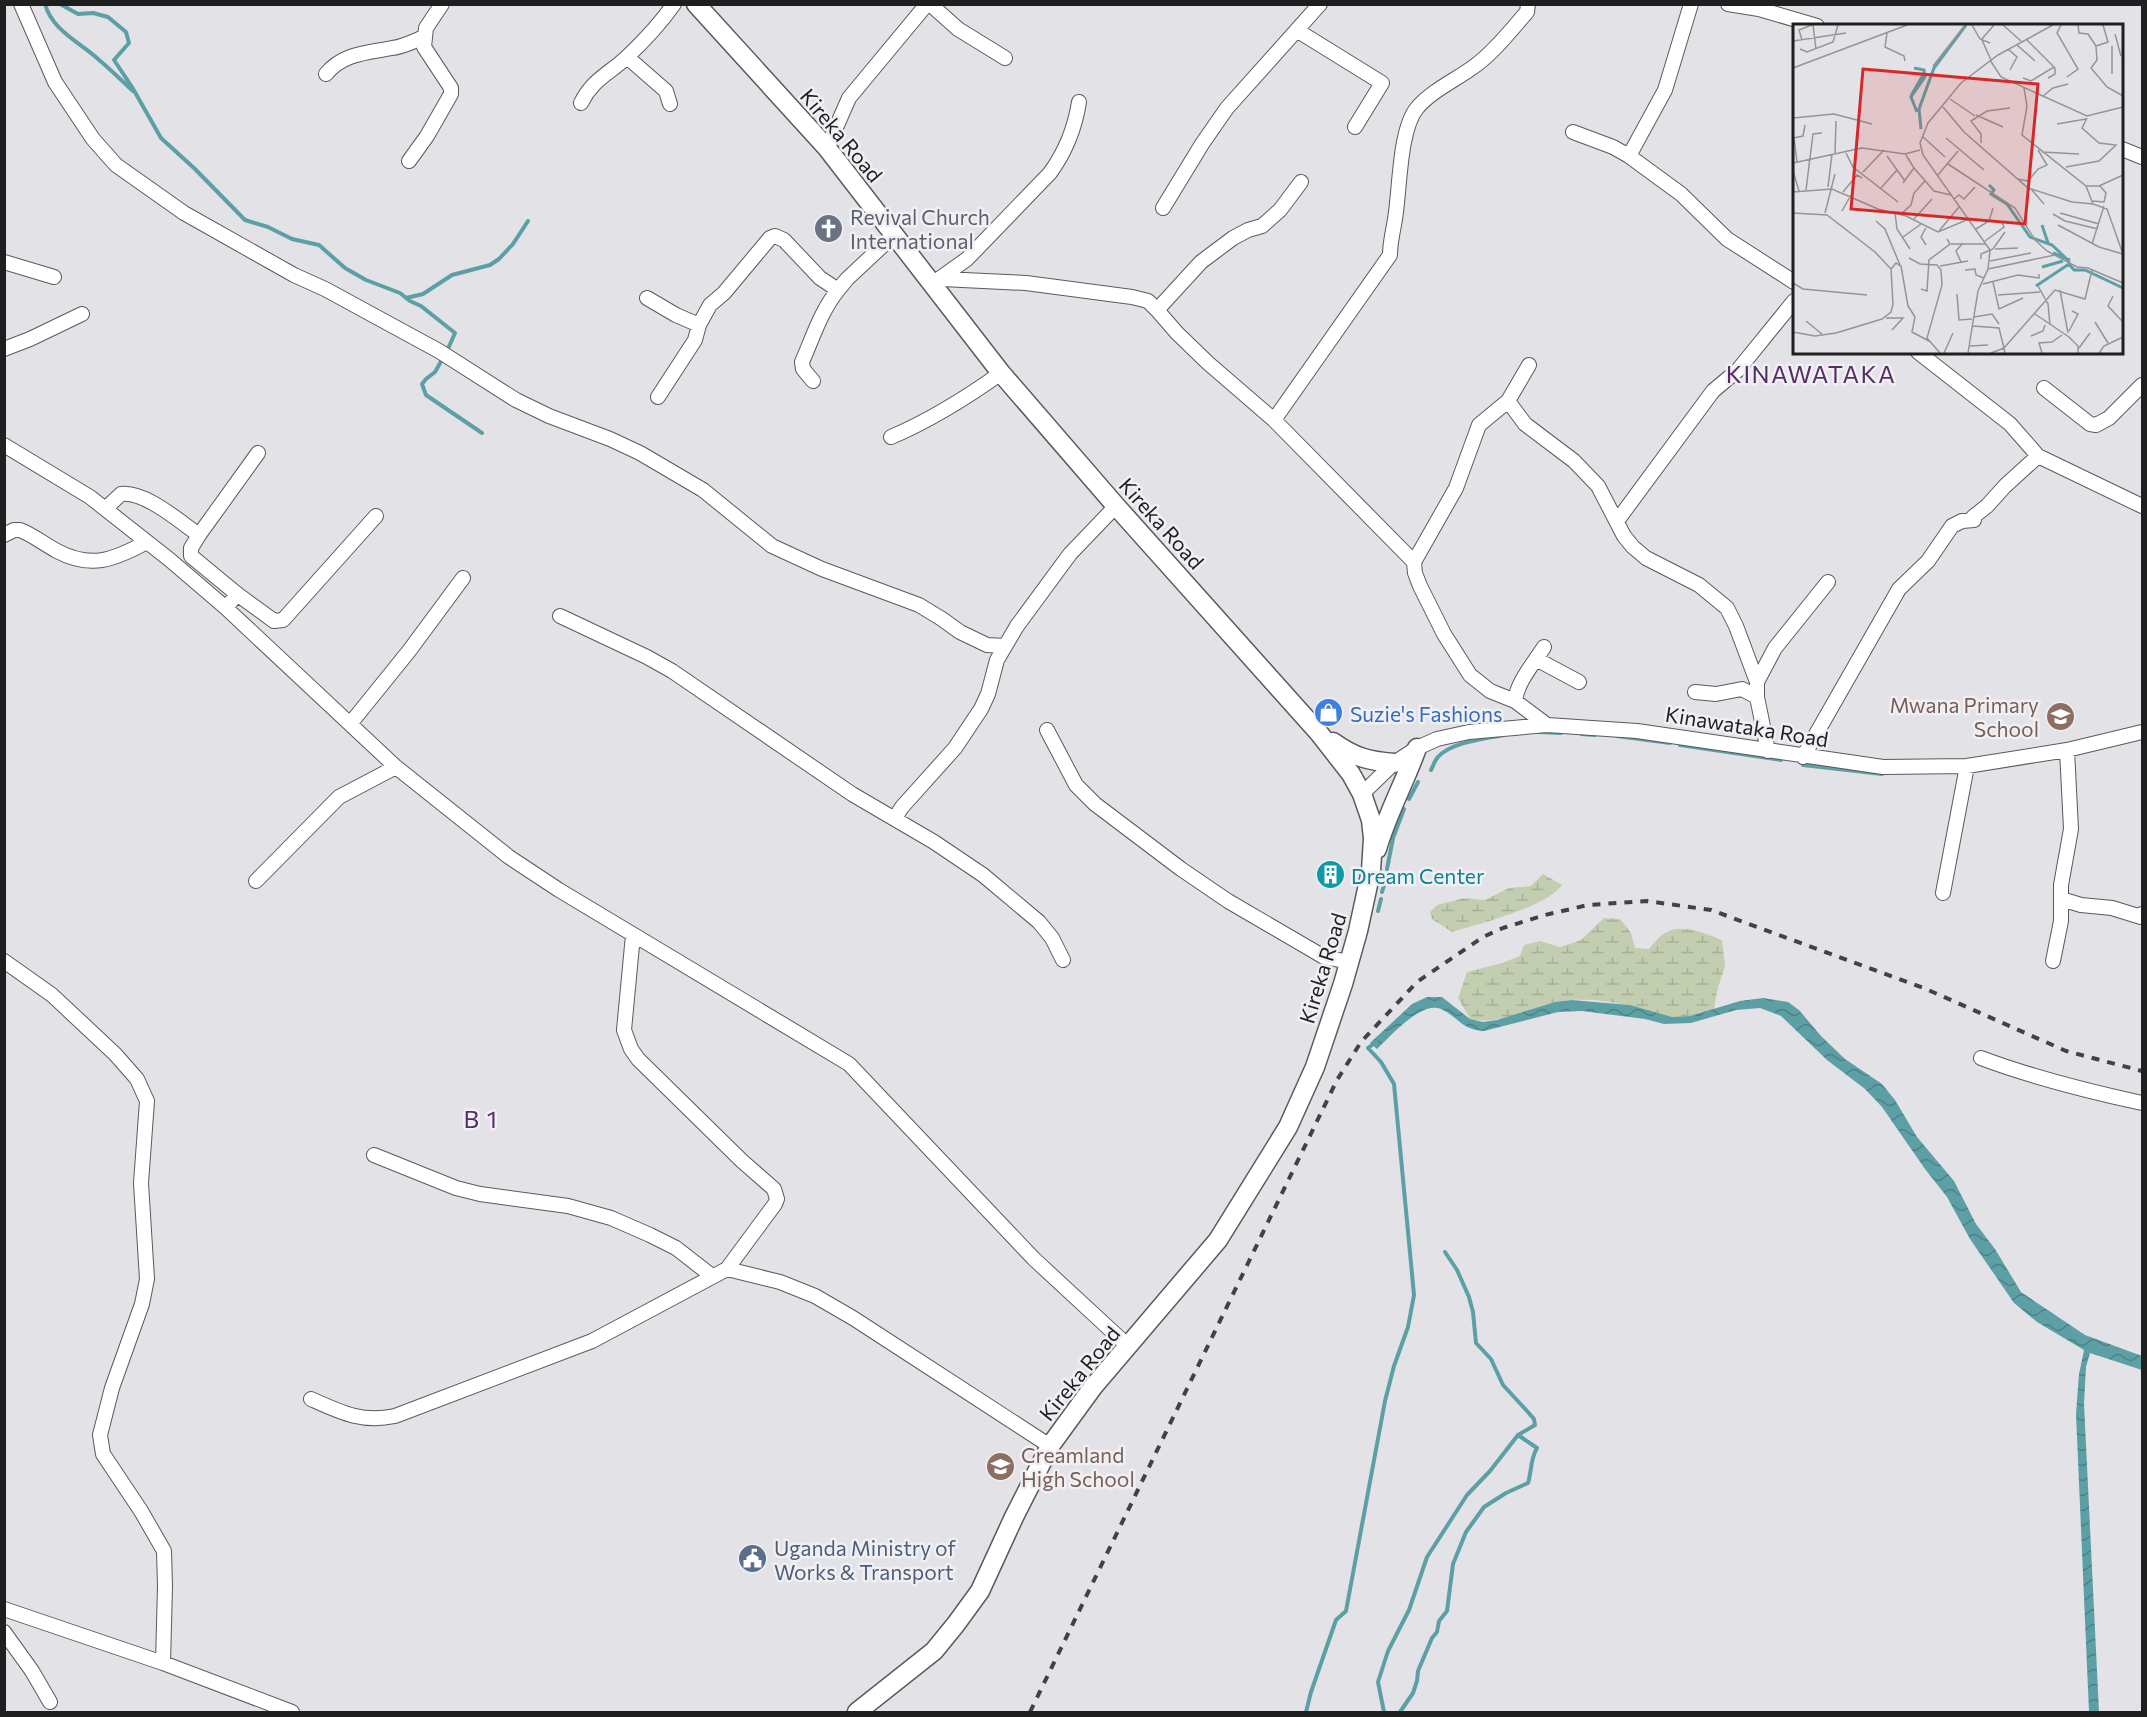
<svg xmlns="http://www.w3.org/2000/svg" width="2147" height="1717" font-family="Commissioner,sans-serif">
<defs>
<pattern id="wetland-marsh" width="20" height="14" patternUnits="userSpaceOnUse" patternTransform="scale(1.5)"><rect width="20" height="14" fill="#c2ceaf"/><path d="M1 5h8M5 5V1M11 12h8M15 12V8" fill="none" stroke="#a6b096"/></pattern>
<pattern id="water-waves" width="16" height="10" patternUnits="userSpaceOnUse" patternTransform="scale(1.5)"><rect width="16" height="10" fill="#5ca0a6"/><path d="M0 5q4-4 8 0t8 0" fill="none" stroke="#4b8287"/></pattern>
</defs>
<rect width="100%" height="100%" fill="#e3e3e7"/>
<path fill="url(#wetland-marsh)" d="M 1543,874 L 1562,885 C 1547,907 1478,924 1452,932 L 1432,919 L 1430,912 L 1437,905 L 1465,898 L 1485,900 L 1509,888 L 1531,886 Z
M 1604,918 L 1620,919 L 1631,933 L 1635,948 L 1649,949 C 1653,944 1658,938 1663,934 C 1680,922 1705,933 1722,940 L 1725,966 L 1717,991 L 1714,1009 C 1701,1013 1687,1018 1673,1017 C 1658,1017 1644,1008 1629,1005 C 1610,1002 1587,998 1569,1000 C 1535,1003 1503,1027 1470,1019 L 1458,998 L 1467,972 L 1502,963 L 1520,956 L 1524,945 L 1540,941 L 1560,947 L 1581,940 Z"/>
<path fill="url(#water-waves)" d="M 1427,997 L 1442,997 L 1470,1019 L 1483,1022 L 1497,1020 L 1555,1002 L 1571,1000 L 1630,1005 L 1672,1017 L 1690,1016 L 1740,1001 L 1763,998 L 1788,1002 L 1799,1010 L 1821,1036 L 1845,1059 L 1882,1084 L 1895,1100 L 1917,1137 L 1954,1181 L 1976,1224 L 1995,1249 L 2021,1292 L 2085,1335 L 2142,1356 L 2142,1370 L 2090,1353 L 2086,1367 L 2084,1404 L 2099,1712 L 2089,1712 L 2076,1414 L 2079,1374 L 2084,1350 L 2037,1322 L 2014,1303 L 1970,1239 L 1947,1197 L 1925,1169 L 1882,1107 L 1865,1089 L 1827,1060 L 1781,1016 L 1760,1008 L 1736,1010 L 1691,1023 L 1664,1024 L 1645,1019 L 1582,1011 L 1558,1012 L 1484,1031 C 1461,1029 1460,1019 1443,1010 C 1423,998 1391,1036 1377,1049 L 1370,1043 L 1412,1004 Z"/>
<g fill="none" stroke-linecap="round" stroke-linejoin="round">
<path stroke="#5ca0a6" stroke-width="4" d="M 45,4 C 52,30 79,42 98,59 C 110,69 121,80 133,91
M 60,4 L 78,14 L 93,13 L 108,17 L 126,32 L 129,43 L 114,60 L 132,87 L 161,138 L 195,169 L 245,220 L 268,227 L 292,239 L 319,245 L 345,268 L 366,280 L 400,293 L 410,301 L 421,306 L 455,333 L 447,351
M 406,298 L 423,294 L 452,275 L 490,265 L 499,259 L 513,244 L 528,221
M 443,358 L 435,372 L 426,379 L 422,384 L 426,395 L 482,433
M 1538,732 L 1561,733
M 1581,734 L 1595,735
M 1617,736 L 1670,743
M 1680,745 L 1781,760
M 1803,765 L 1882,774
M 1431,770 C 1433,766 1435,760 1438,757 C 1451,742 1485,739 1503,735
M 1409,799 L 1418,782
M 1387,869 L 1393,838 L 1404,809
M 1382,892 L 1387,875
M 1378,911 L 1381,899
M 1306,1712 L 1311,1692 L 1336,1620 L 1346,1611 L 1385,1401 L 1394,1366 L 1408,1327 L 1414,1295 L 1394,1084 L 1381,1062 L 1368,1048 L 1376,1042
M 1384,1712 L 1378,1682 L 1388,1651 L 1409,1610 L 1427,1557 L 1467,1495 L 1490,1471 L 1518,1435 L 1535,1425 L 1534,1419 L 1527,1411 L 1503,1385 L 1491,1359 L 1476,1343 L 1473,1312 L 1469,1297 L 1457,1270 L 1445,1252
M 1400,1712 L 1413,1693 L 1417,1681 L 1418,1671 L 1432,1638 L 1437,1632 L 1439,1621 L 1447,1611 L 1453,1564 L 1466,1532 L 1484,1507 L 1506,1493 L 1528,1483 C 1532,1470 1530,1460 1537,1448 L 1518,1435"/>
<defs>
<path id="minor" d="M 21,4 L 55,82 L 93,139 L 116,165 L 184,213 L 294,275 L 325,289 L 439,351 L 516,400 L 549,416 L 610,439 L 640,453 L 703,490 L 772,546 L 822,569 L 919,605 L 942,619 L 960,632 L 987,645 L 1005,646
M 930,4 L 958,29 L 1005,58
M 1728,4 L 1759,9 L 1817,26
M 1298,31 L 1382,83 L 1355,127
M 627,57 L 666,91 L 670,104
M 326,74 C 343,53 367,53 392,48 C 403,47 414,41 424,37
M 581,103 C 593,79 609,74 627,57 C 644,41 660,24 674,4
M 1573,132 L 1613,147 L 1629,156 L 1681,194 L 1727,239 L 1794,282
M 827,148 L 849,98 L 927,4
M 2122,149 L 2142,157
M 1629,156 L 1665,90 L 1691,4
M 409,161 L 427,136 L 451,94 L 451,88 L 424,47 L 426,28 L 442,4
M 1163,208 L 1202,144 L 1227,108 L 1320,4
M 4,262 L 54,277
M 939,279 L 967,259 L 1050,173 C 1066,151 1075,128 1079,102
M 942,279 L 1026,283 L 1132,297 L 1148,301 L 1157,310 L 1177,333 L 1208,363 L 1274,420 L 1414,562
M 647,298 L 676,315 L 699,325
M 1157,310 L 1201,262 L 1233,238 L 1248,230 L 1262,226 L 1280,210 L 1301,182
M 4,349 L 30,339 L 82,314
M 1918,352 L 2010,424 L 2038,456 L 2142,506
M 1529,365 L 1508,401 L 1479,425 L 1456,488 L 1414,562 L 1415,573 L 1420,586 L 1444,634 L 1470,675 L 1490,691 L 1515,701 L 1547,725
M 813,381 L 803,369 L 802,362 C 813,337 821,311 838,290
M 2044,388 L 2090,424 L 2096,425 L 2109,418 L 2142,385
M 658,397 L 695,340 L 699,325 L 710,305 L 724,293 L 770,238 L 775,236 L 784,240 L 820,278 L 838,290 L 847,279 L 894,235
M 1508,401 L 1525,424 L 1574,461 L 1598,486 L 1624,536 L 1633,547 L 1646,558 L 1699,585 L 1727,608 L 1736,626 L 1757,682
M 1274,420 L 1390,255 C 1390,242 1393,232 1395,219 C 1400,190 1399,130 1417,108 C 1432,90 1458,79 1476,65 C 1495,51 1511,30 1527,12 L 1528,4
M 891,437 C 931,420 966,398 1001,373
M 4,445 L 90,497 L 170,560 L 226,608 L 396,767 L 509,857 L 559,890 L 849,1064 L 1034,1259 L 1128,1346
M 105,509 L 121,494 C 145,491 179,521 199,535
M 1617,521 L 1713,391 L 1738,370 L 1794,301
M 4,535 L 14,530 L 20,530 C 33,535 44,544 57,551 C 91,569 113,560 145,543
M 237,594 L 191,556 L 191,548 L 199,535 L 258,453
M 226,608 L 237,594 L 274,621 L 283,620 L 376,516
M 560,616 L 647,657 L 672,671 L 852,794 L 934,842 L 983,875 L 1039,922 L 1052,938 L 1063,960
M 1536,659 L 1579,682
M 1695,692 L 1716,694 L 1742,689 L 1757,697
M 1515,701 C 1517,682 1534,663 1544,647
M 350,724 L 409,651 L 463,578
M 1047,730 L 1076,785 L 1095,804 L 1181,869 L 1228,901 L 1324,957 L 1349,962
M 1768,751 L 1757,697 L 1757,682 L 1775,648 L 1828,582
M 1803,757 L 1899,589 L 1928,561 L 1952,526 L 1962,521 L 1974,520 L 1973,517 L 1987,506 L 2005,486 L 2038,456
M 1362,794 L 1394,763 L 1417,748 L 1437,739 L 1469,732 L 1547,725 L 1637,731 L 1883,767 L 1967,766 L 2067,750 L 2142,732
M 895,818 L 902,807 L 955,748 L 981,709 L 988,694 L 997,660 L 1017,626 L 1070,554 L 1116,506
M 256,881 L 339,797 L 396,767
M 1943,893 L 1967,766
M 2061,899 L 2081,905 L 2112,908 L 2141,917 L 2142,914
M 4,961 L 52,995 L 115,1054 L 137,1079 L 147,1101 L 141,1183 L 147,1279 L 142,1304 L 112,1388 L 100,1435 L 103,1454 L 141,1511 L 164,1551 L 165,1586 L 163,1663
M 2053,961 L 2061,921 L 2061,885 L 2071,829 L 2067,750
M 1981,1058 C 2034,1078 2087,1091 2142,1103
M 374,1155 L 456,1188 L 480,1194 L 568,1206 L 611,1218 L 650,1235 L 676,1248 L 712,1276
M 727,1269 L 780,1282 L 815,1296 L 853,1318 L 1050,1446
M 311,1399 C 342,1413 362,1423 395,1416 L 592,1341 L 727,1269 L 775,1204 L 777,1199 L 774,1189 L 742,1161 L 638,1059 L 631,1049 L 624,1030 L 633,935
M 4,1609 L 163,1663 L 292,1712
M 4,1632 L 32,1671 L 50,1702"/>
<path id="major" d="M 696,4 L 827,148 L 1001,373 L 1116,506 L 1319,733 L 1351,774 L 1362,794 L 1371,820 L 1373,838 L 1371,871 L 1358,931 L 1343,984 L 1315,1067 L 1288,1127 L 1218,1240 L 1093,1387 L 1050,1446 L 1014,1517 L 980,1591 L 956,1624 L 934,1651 L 857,1712
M 1333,742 C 1354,757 1368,761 1394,763
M 1377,849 C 1387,814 1405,782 1417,748"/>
</defs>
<use href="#minor" stroke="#5a5a5d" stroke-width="16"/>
<use href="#major" stroke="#5a5a5d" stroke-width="21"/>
<use href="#minor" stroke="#fff" stroke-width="14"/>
<use href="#major" stroke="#fff" stroke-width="18"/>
<path stroke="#424243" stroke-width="4" stroke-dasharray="8 8" stroke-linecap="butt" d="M 1030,1712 L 1337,1080 L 1361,1042 L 1417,982 L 1483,937 L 1503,928 L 1545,915 L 1588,905 L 1647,901 L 1711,910 L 1926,989 L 2066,1051 L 2142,1071"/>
</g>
<defs>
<symbol id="church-disc" viewBox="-11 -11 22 22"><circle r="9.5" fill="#6b7280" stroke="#f0f0f4"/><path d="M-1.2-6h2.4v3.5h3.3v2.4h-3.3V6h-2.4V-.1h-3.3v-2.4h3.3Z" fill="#fff"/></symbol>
<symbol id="shop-disc" viewBox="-11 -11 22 22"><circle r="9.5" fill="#3f7fe0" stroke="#f0f0f4"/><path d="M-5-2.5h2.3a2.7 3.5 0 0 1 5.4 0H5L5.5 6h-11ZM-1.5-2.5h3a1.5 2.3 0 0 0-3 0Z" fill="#fff"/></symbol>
<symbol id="school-disc" viewBox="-11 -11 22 22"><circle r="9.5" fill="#8d6e63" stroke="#f0f0f4"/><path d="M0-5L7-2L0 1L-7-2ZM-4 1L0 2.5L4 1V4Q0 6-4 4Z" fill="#fff"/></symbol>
<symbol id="building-disc" viewBox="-11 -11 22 22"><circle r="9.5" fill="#0f9aa8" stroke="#f0f0f4"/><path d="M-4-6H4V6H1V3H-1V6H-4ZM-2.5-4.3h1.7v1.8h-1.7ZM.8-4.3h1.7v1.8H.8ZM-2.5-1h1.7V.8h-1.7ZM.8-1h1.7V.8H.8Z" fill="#fff"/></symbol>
<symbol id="civic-disc" viewBox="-11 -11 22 22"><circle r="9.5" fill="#5c6f8a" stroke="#f0f0f4"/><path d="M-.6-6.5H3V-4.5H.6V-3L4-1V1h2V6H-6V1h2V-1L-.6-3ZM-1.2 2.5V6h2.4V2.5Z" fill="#fff"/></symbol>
</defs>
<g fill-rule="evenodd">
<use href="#church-disc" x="812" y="212" width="33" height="33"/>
<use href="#shop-disc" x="1312" y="696" width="33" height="33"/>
<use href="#school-disc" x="2044" y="700" width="33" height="33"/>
<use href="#building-disc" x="1314" y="858" width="33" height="33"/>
<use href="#school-disc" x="984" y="1450" width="33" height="33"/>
<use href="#civic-disc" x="736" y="1542" width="33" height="33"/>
</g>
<g text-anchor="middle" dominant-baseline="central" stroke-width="5" stroke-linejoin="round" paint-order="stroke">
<g font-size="21" fill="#1f1f20" stroke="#f0f0f4">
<text transform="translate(842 135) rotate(50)">Kireka Road</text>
<text transform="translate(1162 523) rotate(48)">Kireka Road</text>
<text transform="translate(1747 726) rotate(9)">Kinawataka Road</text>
<text transform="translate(1322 968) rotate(-73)">Kireka Road</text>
<text transform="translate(1079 1373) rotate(-51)">Kireka Road</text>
</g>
<g font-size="21" fill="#5b616d" stroke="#f0f0f4" text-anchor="start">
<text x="850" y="216">Revival Church<tspan x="850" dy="24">International</tspan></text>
</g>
<g font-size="21" fill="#785e54" stroke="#f0f0f4" text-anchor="end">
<text x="2039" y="704">Mwana Primary<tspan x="2039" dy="24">School</tspan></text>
<text x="1021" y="1454" text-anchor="start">Creamland<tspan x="1021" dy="24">High School</tspan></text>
</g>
<g font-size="21" fill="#366cbe" stroke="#f0f0f4" text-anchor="start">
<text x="1350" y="713">Suzie's Fashions</text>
</g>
<g font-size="21" fill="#0d838f" stroke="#f0f0f4" text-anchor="start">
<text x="1351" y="875">Dream Center</text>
</g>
<g font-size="21" fill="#4e5e75" stroke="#f0f0f4" text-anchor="start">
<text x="774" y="1547">Uganda Ministry of<tspan x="774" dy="24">Works &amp; Transport</tspan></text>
</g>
<g font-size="24" letter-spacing="1.5" fill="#562e64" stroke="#f0f0f4">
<text x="1811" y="373">KINAWATAKA</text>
<text x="481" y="1118">B 1</text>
</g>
</g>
<g transform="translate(1793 24)">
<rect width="330" height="330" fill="#e3e3e7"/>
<path fill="none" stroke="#5ca0a6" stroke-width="3" d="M 121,44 L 131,46 L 132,53 L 118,73 L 124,88M 118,72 L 131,49M 128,105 L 126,85 L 141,44 L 173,1M 196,161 L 201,166 L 198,170 L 214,180 L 237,213 L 259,221 L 277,238M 249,201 L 255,219M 260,229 L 277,236M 249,243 L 270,237M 243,262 L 276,240 L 281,246 L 292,246 L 330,264"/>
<path fill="none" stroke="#959597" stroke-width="1.5" d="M 20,1 L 23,25M 179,1 L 187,15 L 197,19M 210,1 L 228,17M 268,1 L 264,9 L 285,45 L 274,53M 285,1 L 286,9 L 295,10 L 303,22 L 315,18 L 310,1M 94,9 L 92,23 L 111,32 L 112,37M 322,10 L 328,32M 9,16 L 6,6 L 19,1M 188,16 L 201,1M 189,16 L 198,36M 234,16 L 262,44 L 262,50 L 255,54M 0,17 L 53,9M 224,21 L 242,37M 303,22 L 304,36 L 298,44 L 314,63 L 330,72M 319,22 L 319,50M 7,25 L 14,28 L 40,18 L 45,1M 215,25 L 224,33 L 217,46M 197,36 L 208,53 L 294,92 L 330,83M 140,42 L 172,1M 0,44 L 114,1M 230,54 L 238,57 L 261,43M 231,64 L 234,82 L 229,111 L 293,162 L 300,180 L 314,185 L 330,230M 250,72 L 260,64 L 275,60M 157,75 L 182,92M 150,83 L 171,108 L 235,164 L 279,178 L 300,180M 183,91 L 210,103M 0,94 L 41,90 L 79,100M 264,100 L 293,95M 129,112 L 152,133M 0,114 L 10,112 L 12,101M 1,114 L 4,138M 153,114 L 191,146M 188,119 L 188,110 L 178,97 L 194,87 L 217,84M 52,127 L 60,143 L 105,178M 249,128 L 286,130M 42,129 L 43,97M 94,132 L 112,157M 0,139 L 69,124 L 112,130 L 127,126M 155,140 L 222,184 L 242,216 L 254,227 L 284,243 L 295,244 L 330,259M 273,143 L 306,137 L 323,121 L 306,119 L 289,104 L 294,94M 121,144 L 141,167 L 158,171M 0,147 L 6,167M 70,148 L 91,126M 145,151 L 165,127M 224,155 L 235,157 L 245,145 L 254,141 L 245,126M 110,159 L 121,144 L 113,131M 293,162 L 306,162 L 330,151M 35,163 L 39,130M 88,164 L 104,146M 238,165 L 251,180M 13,166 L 20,110 L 29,109M 0,168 L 39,165 L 85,185 L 113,192 L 145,208 L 176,195M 50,168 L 64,151 L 69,154M 161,175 L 166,171 L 171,175 L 182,163M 299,177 L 311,178 L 313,169 L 307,162M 49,187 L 58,171M 0,189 L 34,191 L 82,228 L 98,245 L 100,280 L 98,288 L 89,295 L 43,309 L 22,312 L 0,308M 32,189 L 42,150M 102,189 L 104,205 L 117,225M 267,189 L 306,200M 108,190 L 118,181 L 121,169 L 132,157M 260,190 L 272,197 L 305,205M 121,195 L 139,175M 83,197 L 92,205 L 107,241M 265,201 L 306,223 L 330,230M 183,205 L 196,197 L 200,184M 146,207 L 166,183M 110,213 L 128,200M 192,217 L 211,203 L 209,199M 158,220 L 192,220M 299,220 L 311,182M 133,221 L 128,213 L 133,204M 202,225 L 225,224M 116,234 L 127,240 L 144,241 L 148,246 L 149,261 L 134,314 L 147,329M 188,235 L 188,230 L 200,225 L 212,208M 197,237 L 238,229M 168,238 L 163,227 L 170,219M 147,242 L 175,237M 98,245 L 103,239 L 108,242 L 115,282 L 122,293 L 119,308 L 136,317M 195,245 L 262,231M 172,246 L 182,245 L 183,251 L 191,254M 200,258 L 206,285 L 230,274M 0,259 L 10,265 L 74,271M 190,260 L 225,251 L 246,254 L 246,250M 245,262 L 255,280 L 257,301M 128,265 L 134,267 L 136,236 L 157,220 L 154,215M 267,266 L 275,309M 164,270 L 166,296 L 179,295M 205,271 L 247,268M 320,272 L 315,282 L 330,298M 242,290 L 276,313 L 285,322 L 285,329M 181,293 L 199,290 L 206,300M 93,294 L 110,294 L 99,306M 13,297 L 30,311M 302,298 L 315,319M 180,302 L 206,304 L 211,324 L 198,329M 276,307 L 285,290 L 279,287M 238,312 L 250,307 L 252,301M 177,322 L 195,321M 286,324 L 297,309M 151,329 L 160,309M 175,329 L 185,267 L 195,245 L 197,226 L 130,131 L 127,119 L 135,99 L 168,59 L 205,31 L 260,1M 212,329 L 211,324 L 262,266 L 292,275 L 299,246M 249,329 L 246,319 L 259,318 L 269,311M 306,329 L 311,322 L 330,313"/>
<path fill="#d62828" fill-opacity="0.15" stroke="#d62828" stroke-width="3" d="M 70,45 L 245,60 L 232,200 L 58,185 Z"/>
<rect width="330" height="330" fill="none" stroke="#1f1f20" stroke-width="3"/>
</g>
<rect width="2147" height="1717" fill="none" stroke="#1f1f20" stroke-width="12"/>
</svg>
